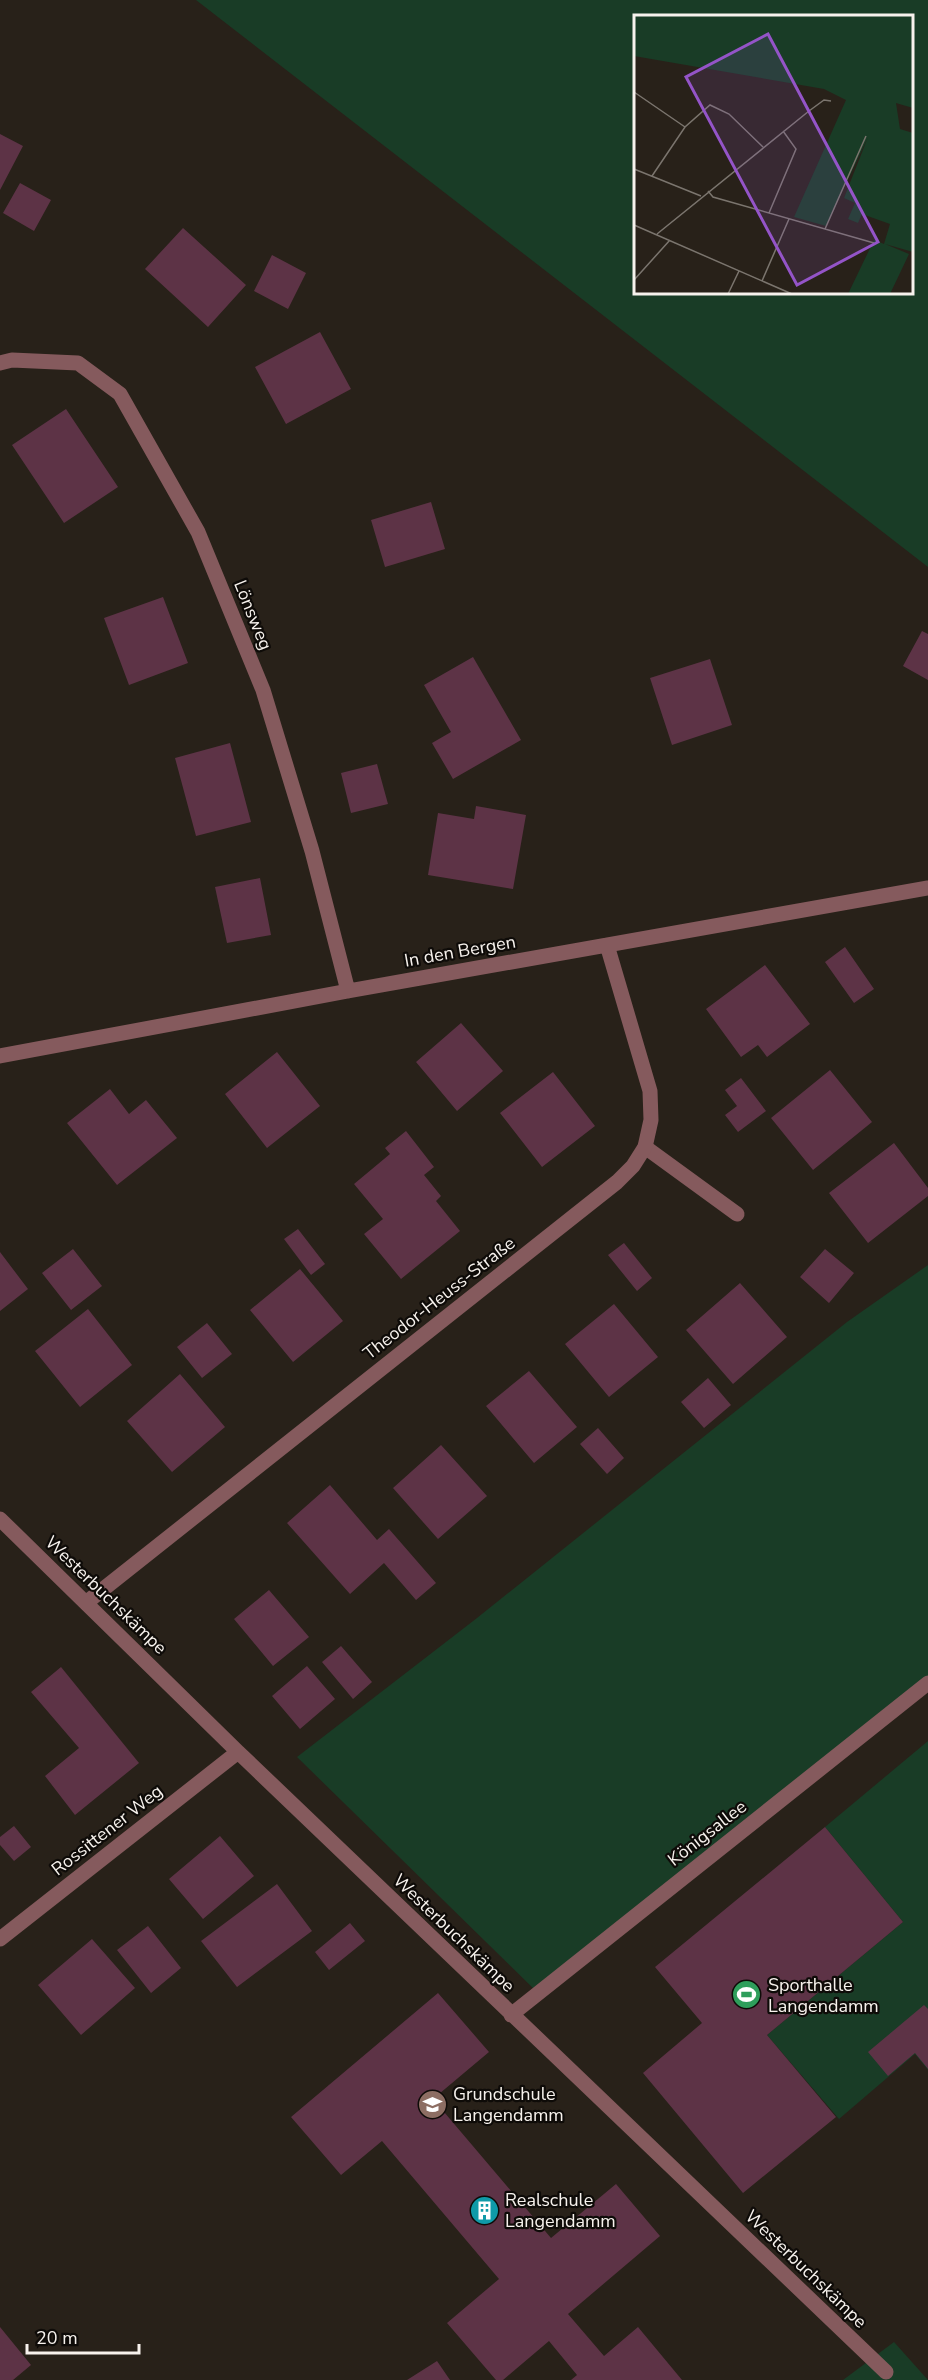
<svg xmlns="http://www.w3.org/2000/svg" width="928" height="2380" font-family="'Nunito Sans',sans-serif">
<rect width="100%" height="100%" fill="#282119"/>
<path fill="#193c26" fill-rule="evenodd" d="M 196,0 L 928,0 L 928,567 ZM 636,16 L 912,16 L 912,292 L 636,292 Z
M 928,1265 L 928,1683 L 538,1993 L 297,1757 L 477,1618 L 847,1322 Z
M 928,1741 L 928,2070 L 915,2054 L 839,2119 L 767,2035 L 903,1922 L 825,1827 Z
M 894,2342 L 928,2380 L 843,2380 Z"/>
<path fill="#5d3346" d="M 0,134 L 23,146 L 0,190 Z
M 20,183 L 51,200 L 34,231 L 3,213 Z
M 183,228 L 246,285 L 208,327 L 145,269 Z
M 272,255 L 306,273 L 288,309 L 254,291 Z
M 320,332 L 351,389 L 286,424 L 255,367 Z
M 66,409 L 118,487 L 64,523 L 12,445 Z
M 431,502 L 445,549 L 385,567 L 371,520 Z
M 163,597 L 188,663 L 129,685 L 104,618 Z
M 922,631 L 928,634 L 928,680 L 903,666 Z
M 473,657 L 521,740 L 453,779 L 432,743 L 451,732 L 424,685 Z
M 710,659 L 732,725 L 672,745 L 650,678 Z
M 230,743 L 251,822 L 196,836 L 175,758 Z
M 377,764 L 388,804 L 351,813 L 341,773 Z
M 476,806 L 526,815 L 513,889 L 428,875 L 438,813 L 474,819 Z
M 260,878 L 271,935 L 227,943 L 215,887 Z
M 845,947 L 874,989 L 854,1003 L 825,962 Z
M 765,965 L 810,1024 L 767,1057 L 758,1045 L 741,1057 L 706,1009 Z
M 461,1023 L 503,1071 L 457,1111 L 416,1062 Z
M 277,1052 L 320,1106 L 267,1148 L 225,1094 Z
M 830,1070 L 872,1122 L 813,1170 L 771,1118 Z
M 553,1072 L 595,1126 L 542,1167 L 500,1113 Z
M 741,1078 L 766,1111 L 738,1132 L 725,1115 L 737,1106 L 725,1090 Z
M 110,1089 L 129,1114 L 146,1100 L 177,1138 L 117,1185 L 67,1123 Z
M 406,1131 L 434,1167 L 424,1175 L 441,1196 L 436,1201 L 460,1231 L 401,1279 L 364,1234 L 383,1219 L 354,1184 L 390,1154 L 385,1148 Z
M 894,1143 L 928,1188 L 928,1196 L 868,1243 L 829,1193 Z
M 298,1229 L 325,1264 L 311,1275 L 284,1239 Z
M 624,1243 L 652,1278 L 637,1291 L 608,1255 Z
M 73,1249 L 102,1286 L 71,1310 L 42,1273 Z
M 825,1249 L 854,1273 L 829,1303 L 800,1277 Z
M 0,1252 L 28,1289 L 0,1311 Z
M 300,1269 L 343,1321 L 293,1362 L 250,1310 Z
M 740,1283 L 787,1337 L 733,1384 L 686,1330 Z
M 614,1304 L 658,1357 L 609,1397 L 565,1344 Z
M 88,1309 L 132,1365 L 80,1407 L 35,1351 Z
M 207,1323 L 232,1354 L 202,1378 L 177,1347 Z
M 529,1371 L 577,1427 L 534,1463 L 486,1406 Z
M 180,1374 L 225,1427 L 172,1472 L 127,1421 Z
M 708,1378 L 731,1405 L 704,1428 L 681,1402 Z
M 598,1428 L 624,1458 L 607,1474 L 580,1444 Z
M 441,1445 L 487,1496 L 438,1539 L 393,1488 Z
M 330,1485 L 377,1540 L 389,1529 L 436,1583 L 416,1600 L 384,1563 L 350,1594 L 287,1523 Z
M 269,1590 L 309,1637 L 273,1666 L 234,1619 Z
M 341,1646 L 372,1682 L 353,1699 L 322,1662 Z
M 307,1666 L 335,1699 L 300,1729 L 272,1696 Z
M 61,1667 L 139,1763 L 75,1815 L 45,1776 L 79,1748 L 31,1692 Z
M 14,1826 L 31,1847 L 14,1861 L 0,1845 L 0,1837 Z
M 825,1827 L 903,1922 L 767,2035 L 836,2117 L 743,2193 L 643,2073 L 702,2023 L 655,1967 Z
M 220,1836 L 254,1876 L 203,1919 L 169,1879 Z
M 277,1884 L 312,1931 L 237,1987 L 201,1941 Z
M 350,1923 L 365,1941 L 329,1970 L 315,1952 Z
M 148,1926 L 181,1968 L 151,1993 L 117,1950 Z
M 92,1939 L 135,1988 L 81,2035 L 38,1985 Z
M 438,1993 L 489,2052 L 433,2099 L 551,2238 L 616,2184 L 660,2236 L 568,2314 L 604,2356 L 638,2327 L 682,2380 L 571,2380 L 577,2375 L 549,2341 L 503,2380 L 496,2380 L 447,2323 L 499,2279 L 382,2141 L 341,2175 L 291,2117 Z
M 924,2005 L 928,2009 L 928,2069 L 915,2053 L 888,2076 L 868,2052 Z
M 0,2327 L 31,2365 L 13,2380 L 0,2380 Z
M 437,2361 L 450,2380 L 407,2380 Z"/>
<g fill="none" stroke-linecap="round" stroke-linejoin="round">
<path stroke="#855a5d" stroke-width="15" d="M 645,1147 L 737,1214"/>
<path stroke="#855a5d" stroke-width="15" d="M 0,363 L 12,360 L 78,363 L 120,394 L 198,532 L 263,690 L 312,851 L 348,991
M 0,1056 L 348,991 L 928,888
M 0,1519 L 238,1752 L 886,2372
M 87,1602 L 617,1182 L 633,1166 L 645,1147 L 651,1120 L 650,1091 L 607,945
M 0,1939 L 238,1752
M 511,2015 L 928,1683"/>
</g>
<defs>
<symbol id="stadium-disc" viewBox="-11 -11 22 22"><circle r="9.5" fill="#2e9e5b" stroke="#0e0b08"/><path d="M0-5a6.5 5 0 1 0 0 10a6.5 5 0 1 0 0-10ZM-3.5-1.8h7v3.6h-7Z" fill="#fff"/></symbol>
<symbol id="school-disc" viewBox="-11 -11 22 22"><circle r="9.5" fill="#8d6e63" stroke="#0e0b08"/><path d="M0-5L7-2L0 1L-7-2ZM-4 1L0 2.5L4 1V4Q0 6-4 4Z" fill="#fff"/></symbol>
<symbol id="building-disc" viewBox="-11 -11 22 22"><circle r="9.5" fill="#0f9aa8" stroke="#0e0b08"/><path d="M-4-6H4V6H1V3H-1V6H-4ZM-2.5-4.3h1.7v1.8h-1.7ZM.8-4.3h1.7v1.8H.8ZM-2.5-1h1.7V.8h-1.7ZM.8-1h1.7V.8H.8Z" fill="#fff"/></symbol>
</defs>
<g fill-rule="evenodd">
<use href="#stadium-disc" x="730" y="1978" width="33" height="33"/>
<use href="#school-disc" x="416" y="2088" width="33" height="33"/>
<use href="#building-disc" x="468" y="2194" width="33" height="33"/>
</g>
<g text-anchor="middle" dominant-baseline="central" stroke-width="4.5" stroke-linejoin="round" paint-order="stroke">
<g font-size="18" fill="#f7f2ed" stroke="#0e0b08">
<text transform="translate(253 615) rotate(68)">Lönsweg</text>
<text transform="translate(460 951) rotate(-10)">In den Bergen</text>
<text transform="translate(439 1298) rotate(-38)">Theodor-Heuss-Straße</text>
<text transform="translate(106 1595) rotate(44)">Westerbuchskämpe</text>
<text transform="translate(107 1830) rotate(-38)">Rossittener Weg</text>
<text transform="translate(707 1833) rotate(-38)">Königsallee</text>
<text transform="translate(454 1933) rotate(44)">Westerbuchskämpe</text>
<text transform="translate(806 2269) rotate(44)">Westerbuchskämpe</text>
</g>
<g font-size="18" fill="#f7f2ed" stroke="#0e0b08" text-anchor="start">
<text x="768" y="1985">Sporthalle<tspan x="768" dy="21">Langendamm</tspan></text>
<text x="453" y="2094">Grundschule<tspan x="453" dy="21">Langendamm</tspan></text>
<text x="505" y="2200">Realschule<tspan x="505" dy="21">Langendamm</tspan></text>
</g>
</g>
<g transform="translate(634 15)">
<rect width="279" height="279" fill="#282119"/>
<path d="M 0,0 L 279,0 L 279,93 L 262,88 L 266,114 L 279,118 L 279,237 L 251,229 L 275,239 L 256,279 L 214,279 L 240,225 L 250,229 L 256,209 L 228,199 L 224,208 L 214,204 L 221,188 L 210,183 L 234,122 L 192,211 L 160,202 L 212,85 L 190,74 L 0,41 Z" fill="#193c26"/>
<path fill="none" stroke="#7b756e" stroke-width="1.5" d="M 0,77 L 51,112M 0,154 L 67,181M 18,161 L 51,112 L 76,90 L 95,99 L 129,132M 74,176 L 79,182 L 240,228M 135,198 L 162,134 L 149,116M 0,210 L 158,279M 191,214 L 232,121M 23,219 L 175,96 L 190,85 L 197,86M 0,265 L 36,225M 128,266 L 155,204M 94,279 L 105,256"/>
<path fill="#9454c8" fill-opacity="0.15" stroke="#9454c8" stroke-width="3" d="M 134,19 L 244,227 L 163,270 L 52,62 Z"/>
<rect width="279" height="279" fill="none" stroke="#f7f2ed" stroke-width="3"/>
</g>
<path d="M27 2344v9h112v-9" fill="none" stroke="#f7f2ed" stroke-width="3"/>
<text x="36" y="2344" font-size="18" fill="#f7f2ed" stroke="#0e0b08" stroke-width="4.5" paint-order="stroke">20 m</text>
</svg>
